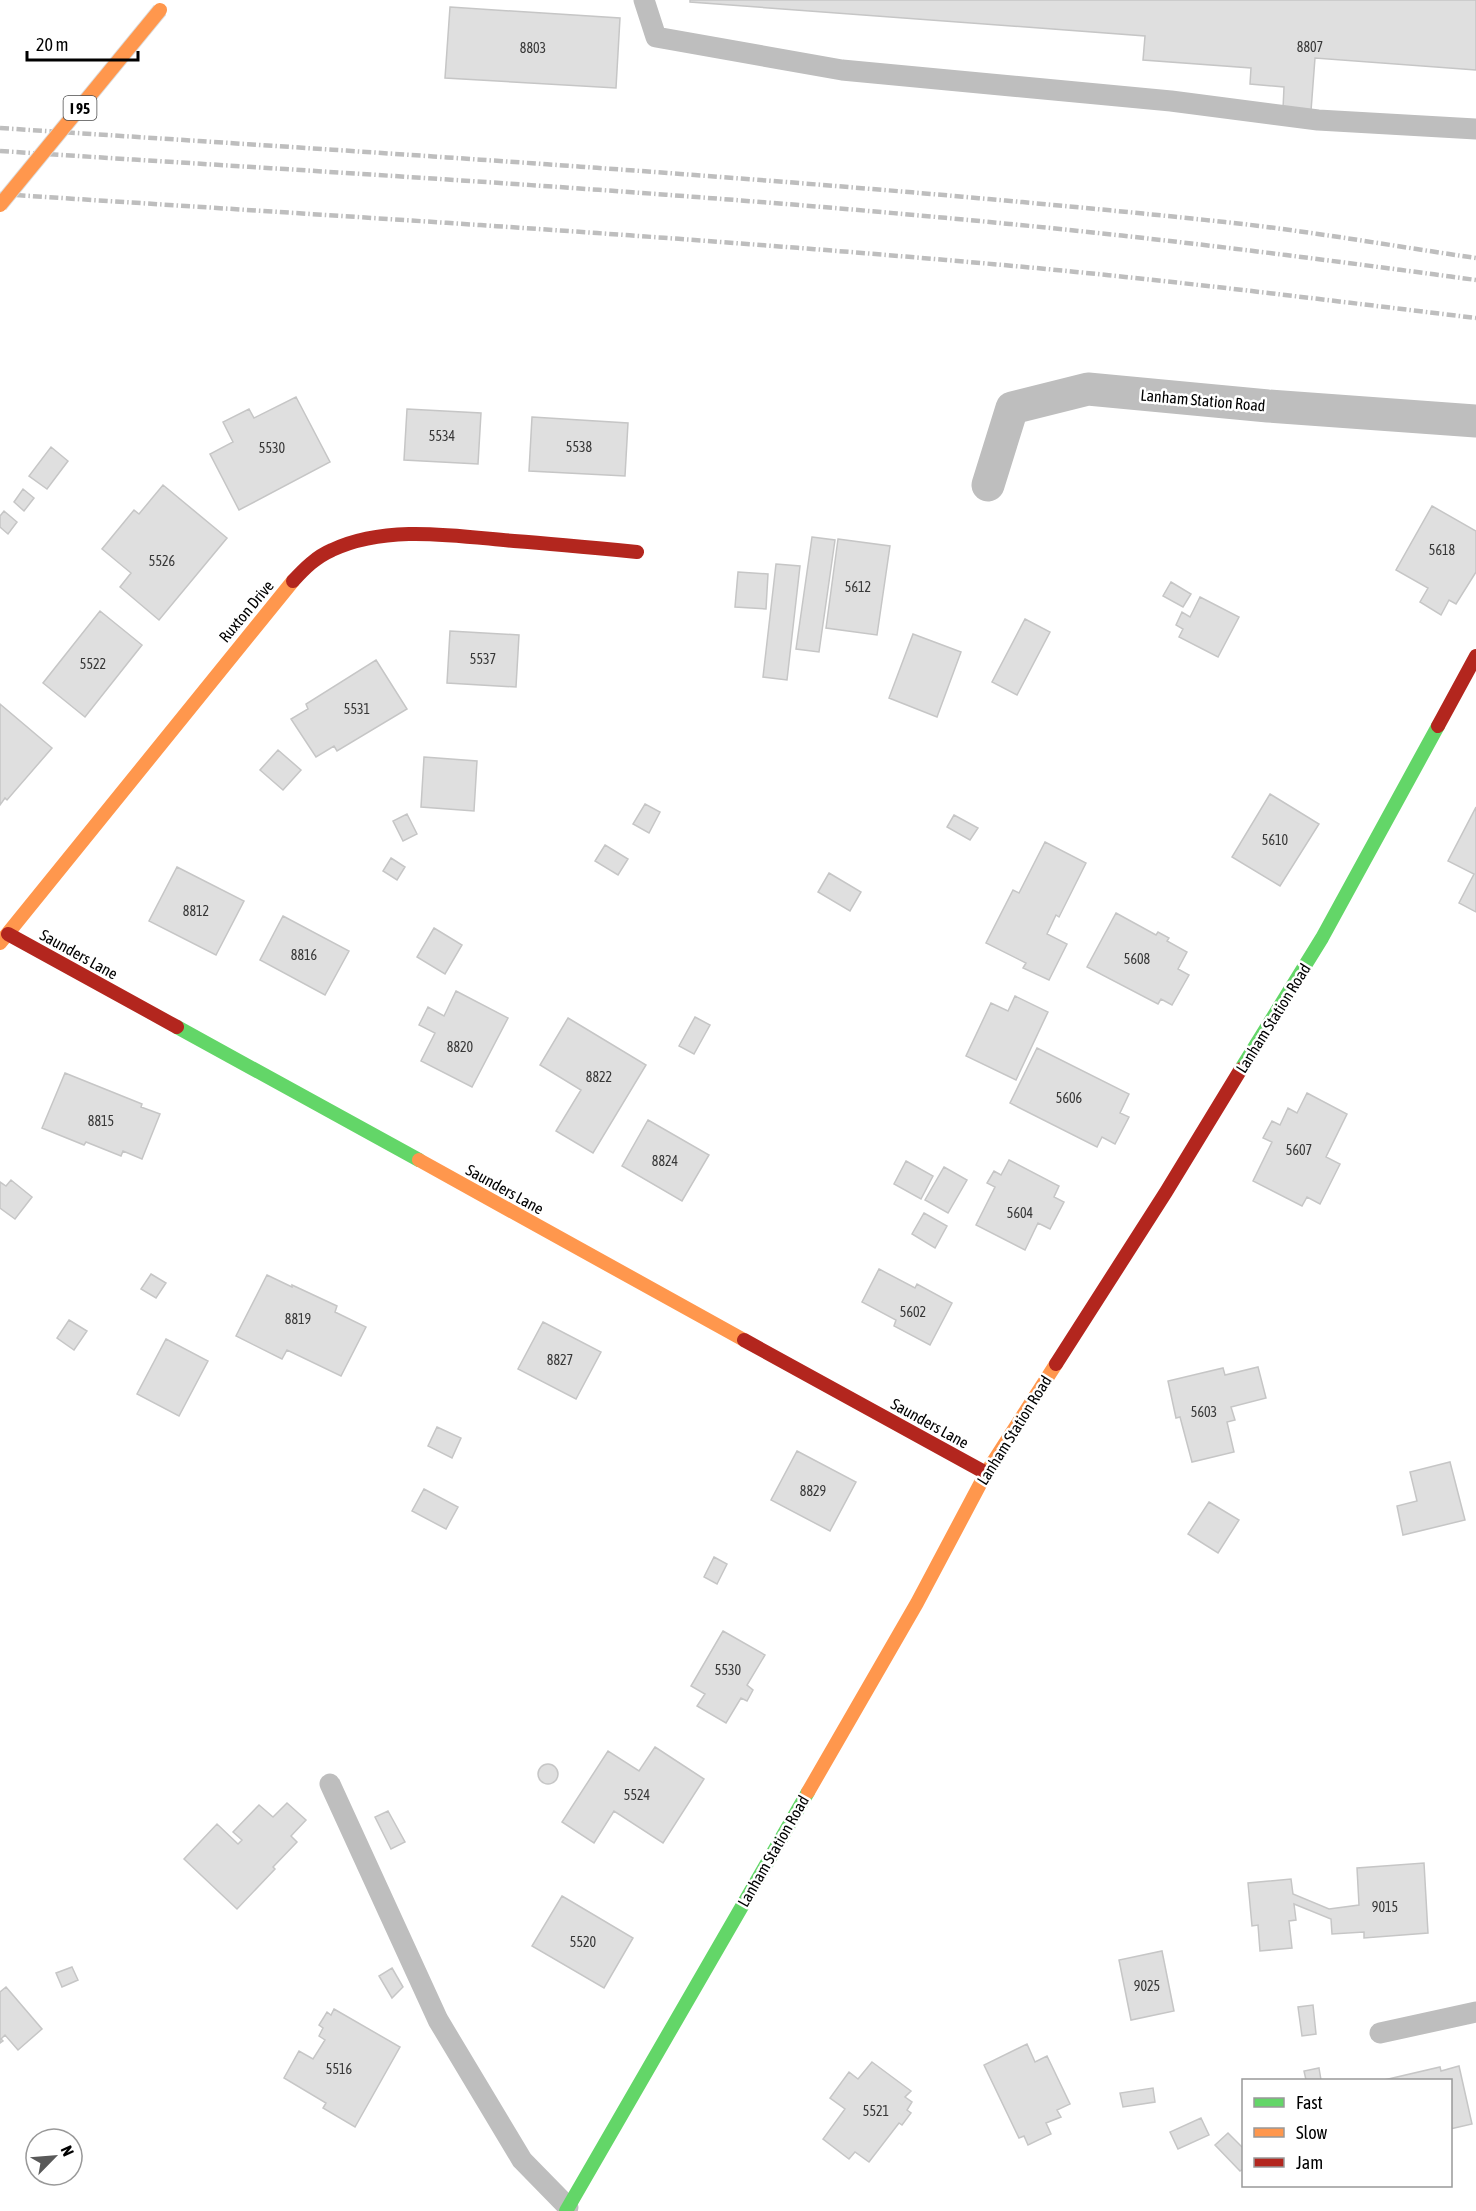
<svg xmlns="http://www.w3.org/2000/svg" width="1476" height="2211" font-family="'Asap Condensed',sans-serif">
<rect width="100%" height="100%" fill="#fff"/>
<path fill="#dfdfdf" stroke="#c6c6c6" stroke-width="1.5" d="M 690,0 L 1476,0 L 1476,70 L 1315,58 L 1311,111 L 1283,109 L 1284,87 L 1250,84 L 1251,68 L 1143,60 L 1145,36 L 690,2 Z
M 450,7 L 620,18 L 616,88 L 445,78 Z
M 296,397 L 330,462 L 239,510 L 210,454 L 233,442 L 223,422 L 249,409 L 254,418 Z
M 407,409 L 481,413 L 478,464 L 404,460 Z
M 532,417 L 628,423 L 625,476 L 529,471 Z
M 51,447 L 68,461 L 47,489 L 29,476 Z
M 163,485 L 227,538 L 159,620 L 120,587 L 131,573 L 102,549 L 134,510 L 139,514 Z
M 23,489 L 34,498 L 24,511 L 14,502 Z
M 1432,506 L 1476,531 L 1476,572 L 1456,604 L 1449,600 L 1441,615 L 1420,602 L 1428,588 L 1396,570 Z
M 4,511 L 17,522 L 8,534 L 0,527 L 0,516 Z
M 812,537 L 835,540 L 819,652 L 796,649 Z
M 838,539 L 890,546 L 877,635 L 826,628 Z
M 776,564 L 800,566 L 787,680 L 763,677 Z
M 738,572 L 768,574 L 766,609 L 735,607 Z
M 1171,582 L 1191,594 L 1183,607 L 1163,596 Z
M 1200,597 L 1239,617 L 1218,657 L 1179,637 L 1183,629 L 1176,625 L 1182,612 L 1190,617 Z
M 100,611 L 142,645 L 85,717 L 43,683 Z
M 1025,619 L 1050,632 L 1017,695 L 992,682 Z
M 450,631 L 519,635 L 516,687 L 447,683 Z
M 913,634 L 961,652 L 937,717 L 889,698 Z
M 376,660 L 407,709 L 337,751 L 334,746 L 316,757 L 291,719 L 308,709 L 306,704 Z
M 0,704 L 52,748 L 7,800 L 5,798 L 0,805 Z
M 278,750 L 301,770 L 283,790 L 260,770 Z
M 424,757 L 477,761 L 474,811 L 421,807 Z
M 1270,794 L 1319,824 L 1280,886 L 1232,857 Z
M 645,804 L 660,812 L 649,833 L 633,824 Z
M 1476,807 L 1476,912 L 1459,903 L 1474,874 L 1448,861 Z
M 407,814 L 417,834 L 403,841 L 393,821 Z
M 954,815 L 978,828 L 970,840 L 947,827 Z
M 1045,842 L 1086,863 L 1059,917 L 1056,915 L 1047,934 L 1067,944 L 1049,980 L 1023,968 L 1026,963 L 986,943 L 1013,890 L 1019,893 Z
M 605,845 L 628,859 L 618,875 L 595,861 Z
M 391,858 L 405,867 L 397,880 L 383,871 Z
M 177,867 L 244,901 L 216,955 L 149,921 Z
M 829,873 L 861,892 L 850,911 L 818,892 Z
M 1116,913 L 1156,935 L 1158,932 L 1169,938 L 1167,941 L 1187,952 L 1178,969 L 1189,975 L 1172,1005 L 1161,999 L 1158,1004 L 1087,967 Z
M 283,916 L 349,951 L 325,995 L 260,960 Z
M 434,928 L 462,945 L 445,974 L 417,957 Z
M 456,991 L 508,1018 L 472,1087 L 421,1061 L 435,1033 L 419,1025 L 428,1007 L 444,1016 Z
M 1015,996 L 1048,1012 L 1016,1080 L 966,1056 L 991,1003 L 1008,1011 Z
M 695,1017 L 710,1025 L 694,1054 L 679,1046 Z
M 568,1018 L 646,1065 L 593,1153 L 556,1131 L 581,1090 L 540,1065 Z
M 1037,1048 L 1129,1094 L 1120,1113 L 1129,1117 L 1115,1144 L 1102,1137 L 1097,1147 L 1010,1103 Z
M 65,1073 L 142,1104 L 141,1107 L 160,1114 L 142,1159 L 123,1151 L 121,1156 L 86,1142 L 84,1145 L 42,1128 Z
M 1307,1093 L 1347,1114 L 1326,1157 L 1340,1164 L 1320,1204 L 1307,1197 L 1302,1206 L 1253,1181 L 1272,1142 L 1263,1138 L 1272,1121 L 1280,1125 L 1288,1108 L 1297,1113 Z
M 648,1120 L 709,1155 L 682,1201 L 622,1166 Z
M 1009,1160 L 1059,1186 L 1054,1197 L 1064,1202 L 1050,1229 L 1038,1223 L 1025,1250 L 976,1225 L 995,1187 L 987,1183 L 994,1171 L 1001,1175 Z
M 906,1161 L 933,1176 L 921,1199 L 894,1184 Z
M 944,1167 L 967,1180 L 948,1213 L 925,1200 Z
M 11,1180 L 32,1197 L 15,1219 L 0,1208 L 0,1182 L 6,1186 Z
M 924,1213 L 947,1226 L 935,1248 L 912,1234 Z
M 879,1269 L 915,1288 L 917,1284 L 952,1303 L 930,1345 L 894,1326 L 896,1320 L 862,1302 Z
M 151,1274 L 166,1283 L 156,1298 L 141,1289 Z
M 267,1275 L 292,1287 L 292,1285 L 337,1306 L 335,1312 L 366,1327 L 341,1376 L 287,1350 L 282,1359 L 236,1336 Z
M 69,1320 L 87,1331 L 74,1350 L 57,1338 Z
M 543,1322 L 601,1352 L 576,1399 L 518,1369 Z
M 166,1339 L 208,1361 L 179,1416 L 137,1394 Z
M 1258,1367 L 1266,1398 L 1231,1407 L 1235,1420 L 1227,1422 L 1234,1452 L 1192,1462 L 1180,1417 L 1176,1418 L 1168,1381 L 1223,1368 L 1225,1375 Z
M 437,1427 L 461,1438 L 452,1458 L 428,1446 Z
M 797,1451 L 856,1482 L 830,1531 L 771,1500 Z
M 1450,1462 L 1465,1520 L 1403,1535 L 1397,1506 L 1417,1501 L 1410,1472 Z
M 424,1489 L 458,1507 L 446,1529 L 412,1511 Z
M 1209,1502 L 1239,1520 L 1218,1553 L 1188,1534 Z
M 714,1557 L 727,1564 L 717,1584 L 704,1577 Z
M 723,1631 L 765,1655 L 747,1685 L 753,1690 L 747,1701 L 741,1698 L 726,1723 L 697,1706 L 705,1694 L 691,1686 Z
M 655,1747 L 704,1779 L 663,1843 L 614,1811 L 594,1843 L 562,1822 L 608,1751 L 639,1771 Z
M538 1774a10 10 0 1 1 20 0a10 10 0 1 1-20 0Z
M 287,1803 L 306,1820 L 291,1836 L 297,1842 L 273,1867 L 275,1869 L 237,1909 L 184,1859 L 217,1824 L 238,1844 L 242,1840 L 233,1832 L 259,1805 L 273,1817 Z
M 388,1811 L 405,1842 L 391,1849 L 375,1817 Z
M 1424,1863 L 1428,1933 L 1364,1938 L 1364,1932 L 1332,1934 L 1331,1919 L 1294,1904 L 1296,1920 L 1289,1921 L 1292,1948 L 1260,1951 L 1258,1925 L 1252,1926 L 1248,1883 L 1291,1879 L 1293,1894 L 1329,1909 L 1359,1905 L 1357,1868 Z
M 562,1896 L 633,1938 L 604,1988 L 532,1946 Z
M 1162,1951 L 1174,2011 L 1131,2020 L 1119,1960 Z
M 72,1967 L 78,1980 L 62,1987 L 56,1973 Z
M 392,1968 L 403,1987 L 392,1998 L 379,1976 Z
M 6,1987 L 42,2029 L 18,2050 L 5,2035 L 1,2039 L 3,2041 L 0,2043 L 0,1992 Z
M 1313,2005 L 1316,2034 L 1302,2036 L 1298,2007 Z
M 334,2009 L 400,2047 L 355,2127 L 323,2108 L 326,2103 L 284,2078 L 299,2051 L 313,2059 L 325,2040 L 319,2036 L 323,2028 L 319,2025 L 327,2012 L 331,2015 Z
M 1027,2044 L 1035,2062 L 1047,2056 L 1070,2104 L 1057,2110 L 1061,2117 L 1046,2123 L 1051,2134 L 1028,2145 L 1024,2136 L 1019,2138 L 984,2065 Z
M 872,2062 L 911,2091 L 905,2097 L 912,2102 L 907,2110 L 911,2113 L 902,2125 L 899,2123 L 869,2162 L 855,2152 L 849,2159 L 823,2139 L 845,2109 L 830,2098 L 849,2072 L 858,2079 Z
M 1459,2066 L 1472,2124 L 1450,2129 L 1450,2080 L 1384,2080 L 1440,2067 L 1441,2071 Z
M 1319,2068 L 1321,2080 L 1306,2080 L 1304,2071 Z
M 1153,2088 L 1155,2102 L 1123,2107 L 1120,2093 Z
M 1201,2118 L 1209,2135 L 1178,2149 L 1170,2132 Z
M 1228,2133 L 1244,2149 L 1244,2168 L 1240,2171 L 1215,2145 Z"/>
<g fill="none" stroke-linecap="round" stroke-linejoin="round">
<path stroke="#bebebe" stroke-width="21" d="M 644,0 L 656,37 L 842,70 L 1171,101 L 1318,120 L 1476,129
M 330,1784 L 438,2020 L 522,2160 L 568,2207
M 1380,2033 L 1476,2012"/>
<path stroke="#bebebe" stroke-width="33" d="M 988,485 L 1012,408 L 1088,389 L 1268,406 L 1476,421"/>
<path stroke="#63d668" stroke-width="14" d="M 177,1027 L 419,1160
M 1241,1069 L 1322,938 L 1438,726
M 566,2211 L 808,1792"/>
<path stroke="#ff974d" stroke-width="14" d="M 0,943 L 293,581
M 419,1160 L 744,1340
M 808,1792 L 917,1603 L 986,1473 L 1056,1364"/>
<path stroke="#b3261e" stroke-width="14" d="M 293,581 C 305,568 316,557 332,550 C 387,524 456,536 514,541 C 555,544 596,548 637,552
M 1438,726 L 1476,656
M 8,934 L 177,1027
M 744,1340 L 986,1473
M 1056,1364 L 1166,1192 L 1241,1069"/>
<path stroke="#bebebe" stroke-width="4.5" stroke-dasharray="9 3 1.5 3" stroke-linecap="butt" d="M 0,128 C 409,155 818,179 1225,222 C 1309,231 1393,246 1476,258
M 0,151 C 337,173 674,191 1010,224 C 1166,239 1321,259 1476,280
M 0,194 C 334,216 669,235 1003,265 C 1161,279 1318,299 1476,318"/>
<defs>
<path id="slow-bridge" d="M 0,205 L 160,10"/>
</defs>
<use href="#slow-bridge" stroke="#dbdbdb" stroke-width="16" stroke-linecap="butt"/>
<use href="#slow-bridge" stroke="#ff974d" stroke-width="14"/>
</g>
<g text-anchor="middle" dominant-baseline="central" stroke-width="5" stroke-linejoin="round" paint-order="stroke">
<g font-size="14" fill="#383838">
<text x="1310" y="47">8807</text>
<text x="533" y="48">8803</text>
<text x="442" y="436">5534</text>
<text x="579" y="447">5538</text>
<text x="272" y="448">5530</text>
<text x="1442" y="550">5618</text>
<text x="162" y="561">5526</text>
<text x="858" y="587">5612</text>
<text x="483" y="659">5537</text>
<text x="93" y="664">5522</text>
<text x="357" y="709">5531</text>
<text x="1275" y="840">5610</text>
<text x="196" y="911">8812</text>
<text x="304" y="955">8816</text>
<text x="1137" y="959">5608</text>
<text x="460" y="1047">8820</text>
<text x="599" y="1077">8822</text>
<text x="1069" y="1098">5606</text>
<text x="101" y="1121">8815</text>
<text x="1299" y="1150">5607</text>
<text x="665" y="1161">8824</text>
<text x="1020" y="1213">5604</text>
<text x="913" y="1312">5602</text>
<text x="298" y="1319">8819</text>
<text x="560" y="1360">8827</text>
<text x="1204" y="1412">5603</text>
<text x="813" y="1491">8829</text>
<text x="728" y="1670">5530</text>
<text x="637" y="1795">5524</text>
<text x="1385" y="1907">9015</text>
<text x="583" y="1942">5520</text>
<text x="1147" y="1986">9025</text>
<text x="339" y="2069">5516</text>
<text x="876" y="2111">5521</text>
</g>
<rect fill="#fff" stroke="#4c4c4c" stroke-width="1.5" x="63.5" y="96" width="33" height="24" rx="4.5"/>
<g font-size="15" font-weight="bold" fill="#000">
<text x="80" y="108">I 95</text>
</g>
<g font-size="16" fill="#000" stroke="#fff">
<text transform="translate(1203 400) rotate(5)">Lanham Station Road</text>
<text transform="translate(246 611) rotate(-50)">Ruxton Drive</text>
<text transform="translate(79 954) rotate(29)">Saunders Lane</text>
<text transform="translate(1273 1018) rotate(-58)">Lanham Station Road</text>
<text transform="translate(505 1189) rotate(29)">Saunders Lane</text>
<text transform="translate(930 1423) rotate(29)">Saunders Lane</text>
<text transform="translate(1014 1430) rotate(-58)">Lanham Station Road</text>
<text transform="translate(773 1851) rotate(-60)">Lanham Station Road</text>
</g>
</g>
<rect x="1242" y="2079" width="210" height="108" fill="#ffffff" stroke="#999999" stroke-width="1.5"/>
<rect x="1254" y="2098" width="30" height="9" fill="#63d668" stroke="#999999" stroke-width="1.5"/>
<text x="1296" y="2109" font-size="18" fill="#000000">Fast</text>
<rect x="1254" y="2128" width="30" height="9" fill="#ff974d" stroke="#999999" stroke-width="1.5"/>
<text x="1296" y="2139" font-size="18" fill="#000000">Slow</text>
<rect x="1254" y="2158" width="30" height="9" fill="#b3261e" stroke="#999999" stroke-width="1.5"/>
<text x="1296" y="2169" font-size="18" fill="#000000">Jam</text>
<g transform="translate(54 2157) rotate(65)"><circle r="28" fill="#ffffff" stroke="#999999" stroke-width="1.5"/>
<path d="M0-4.5L10 22L0 15L-10 22Z" fill="#595959"/>
<text y="-9" font-size="16" font-weight="bold" text-anchor="middle" fill="#000000">N</text>
</g>
<path d="M27 51v9h111v-9" fill="none" stroke="#000000" stroke-width="3"/>
<text x="36" y="51" font-size="18" fill="#000000" stroke="#ffffff" stroke-width="4.5" paint-order="stroke">20 m</text>
</svg>
